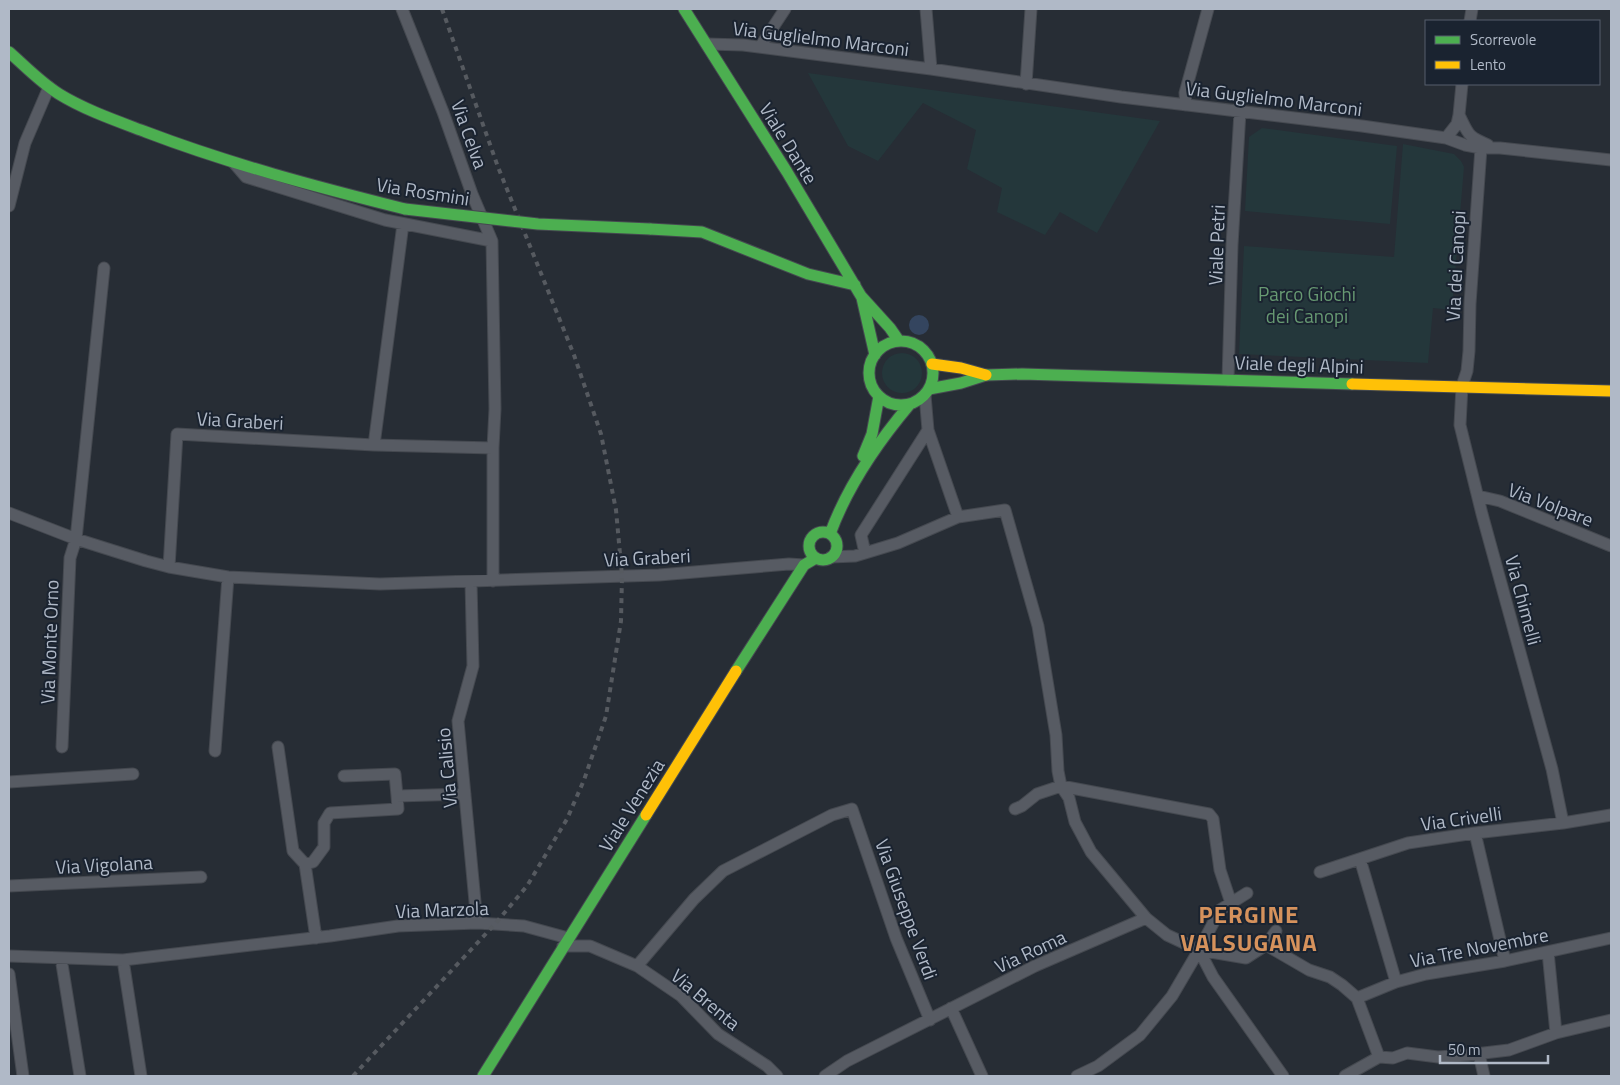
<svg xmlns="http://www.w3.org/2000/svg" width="1620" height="1085" font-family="'Titillium Web',sans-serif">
<rect width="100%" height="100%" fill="#272d35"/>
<path fill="#24373b" d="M 808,73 L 1160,121 L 1097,233 L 1060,212 L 1045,235 L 997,212 L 1002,188 L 967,169 L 976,130 L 923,103 L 878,161 L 848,146 Z
M 1262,128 L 1397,146 L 1390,224 L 1245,211 L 1249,137 Z
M 1403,144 L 1454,154 L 1461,161 L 1464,167 L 1452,310 L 1433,308 L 1428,363 L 1239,354 L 1244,246 L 1394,257 Z
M882 373a20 20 0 1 1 40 0a20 20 0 1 1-40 0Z"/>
<path fill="#34455f" d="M909 325a10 10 0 1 1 20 0a10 10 0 1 1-20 0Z"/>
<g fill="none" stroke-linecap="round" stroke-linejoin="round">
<defs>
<path id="street" d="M 402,9 L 443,112 L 472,194 L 492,241 L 495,409 L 493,448 L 493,581
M 926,9 L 931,69
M 1470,21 L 1472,9
M 707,44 L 743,45 L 931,69 L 1121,97 L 1362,126 L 1446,138 L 1465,145 L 1481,148 L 1500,148 L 1611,160
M 760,47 L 785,9
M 1026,84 L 1031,9
M 1186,105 L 1185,93 L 1208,9
M 1459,115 C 1469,135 1467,136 1488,145
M 1446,138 L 1457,124 L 1459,115 L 1462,84
M 1481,148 L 1470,304 L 1469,351 L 1467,371 L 1462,386 L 1460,425 L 1482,514 L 1552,769 L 1563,823
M 234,163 L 246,177 L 385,220 L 492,241
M 9,206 L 25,143 L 49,87
M 1228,380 L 1232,245 L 1240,112
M 925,395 L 928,430 L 958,517
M 374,445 L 403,224
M 1478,496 L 1500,501 L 1611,546
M 9,513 L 76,539 L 146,561 L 169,567 L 228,577 L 380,584 L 659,575 L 789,564 L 804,565
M 865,553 L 861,535 L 928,430
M 831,557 L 855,556 L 865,553 L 898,543 L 958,517 L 1005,510 L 1038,626 L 1056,735 L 1058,771 L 1061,786 L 1069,798 L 1075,822 L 1091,852 L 1146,918 L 1167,935 L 1199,950 L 1213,977 L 1283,1076
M 169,567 L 177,434 L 374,445 L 493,448
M 471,582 L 473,666 L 458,721 L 477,923
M 62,747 L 70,558 L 76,539 L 104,268
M 278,747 L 293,851 L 305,864 L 316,938
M 215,751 L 228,577
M 344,776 L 395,774 L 397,796
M 9,782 L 133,774
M 1015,809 L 1022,806 L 1037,794 L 1061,786 L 1209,814 L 1213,819 L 1220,870 L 1231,903
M 1475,833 L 1505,961
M 1360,859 L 1396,982
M 305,864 L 313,862 L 324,847 L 324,823 L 330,813 L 398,809 L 397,796 L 465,794
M 1320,872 L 1408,843 L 1475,833 L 1563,823 L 1611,815
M 9,886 L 201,877
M 1266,945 L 1276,931
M 563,946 L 590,946 L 637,966 L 681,996 L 718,1034 L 767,1066 L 777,1076
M 1199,950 L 1246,958 L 1266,945 L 1309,970 L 1330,977 L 1342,985 L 1357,998 L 1379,1057
M 1548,952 L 1556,1033
M 9,956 L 123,960 L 330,936 L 398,926 L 477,923 L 524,926 L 568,938
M 61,958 L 80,1076
M 123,960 L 141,1076
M 637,966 L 694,899 L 723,871 L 832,815 L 852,809 L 896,938 L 930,1020
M 9,974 L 23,1076
M 1357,998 L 1396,982 L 1426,974 L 1505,961 L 1611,938
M 951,1008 L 982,1076
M 1479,1054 L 1484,1076
M 1379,1057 L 1393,1058 L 1407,1053 L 1438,1057 L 1467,1055 L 1509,1050 L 1556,1033 L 1611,1020
M 825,1076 L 847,1061 L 1035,966 L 1146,918
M 1077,1076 L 1098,1066 L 1140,1035 L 1172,996 L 1199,950 L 1220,910 L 1247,893
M 1345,1076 L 1379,1057"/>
<path id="fast" d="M 684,9 L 787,172 L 861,296 L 890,328 L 899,341
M 9,52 C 25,66 40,82 59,94 C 85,110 117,121 146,132 C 230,164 317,187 405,209
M 650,229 L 702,232 L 808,274 L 855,285
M 862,298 L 875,355
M869 373a32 32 0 1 1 64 0a32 32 0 1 1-64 0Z
M 929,389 L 961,383 L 986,375 L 1022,374 L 1352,384
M 863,456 L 872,434 L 879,396
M809 546a14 14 0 1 1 28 0a14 14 0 1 1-28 0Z
M 830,534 C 847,487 878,442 910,404
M 736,671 L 804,565 L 816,558
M 483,1076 L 646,815"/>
<path id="slow" d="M 932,364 L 961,368 L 986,375
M 1352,384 L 1611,391
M 646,815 L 736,671"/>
</defs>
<use href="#street" stroke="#454950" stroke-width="13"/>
<use href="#fast" stroke="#454950" stroke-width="13"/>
<use href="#slow" stroke="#454950" stroke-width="13"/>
<use href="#street" stroke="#575b63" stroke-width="11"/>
<use href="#fast" stroke="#4caf50" stroke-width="11"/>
<use href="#slow" stroke="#ffc107" stroke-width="11"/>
<path stroke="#565a60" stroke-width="4" stroke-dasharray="5 5" stroke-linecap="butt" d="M 353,1076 L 495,924 L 527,886 L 567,819 L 584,780 L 606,716 L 621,621 L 622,576 L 616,510 L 601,434 L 574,355 L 498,167 L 442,9"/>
<defs>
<path id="fast-bridge" d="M 405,209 L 538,224 L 650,229"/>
</defs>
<use href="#fast-bridge" stroke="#454950" stroke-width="13" stroke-linecap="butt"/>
<use href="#fast-bridge" stroke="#4caf50" stroke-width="11"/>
</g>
<g text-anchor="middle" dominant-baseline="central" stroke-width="4" stroke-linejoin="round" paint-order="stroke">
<g font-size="19" fill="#b0b9c7" stroke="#1a2330">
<text transform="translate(821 38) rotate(7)">Via Guglielmo Marconi</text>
<text transform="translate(1274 98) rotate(7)">Via Guglielmo Marconi</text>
<text transform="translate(470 134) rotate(70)">Via Celva</text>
<text transform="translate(789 143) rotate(58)">Viale Dante</text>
<text transform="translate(423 191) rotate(9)">Via Rosmini</text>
<text transform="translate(1216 245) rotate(-88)">Viale Petri</text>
<text transform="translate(1455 266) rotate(-87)">Via dei Canopi</text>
<text transform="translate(1299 364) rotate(2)">Viale degli Alpini</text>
<text transform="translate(240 420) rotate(3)">Via Graberi</text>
<text transform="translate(1551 504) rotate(21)">Via Volpare</text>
<text transform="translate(647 557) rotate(-3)">Via Graberi</text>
<text transform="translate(1524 600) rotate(75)">Via Chimelli</text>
<text transform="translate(49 642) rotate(-88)">Via Monte Orno</text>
<text transform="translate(446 768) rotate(-95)">Via Calisio</text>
<text transform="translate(631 805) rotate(-58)">Viale Venezia</text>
<text transform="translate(1461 818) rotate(-8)">Via Crivelli</text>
<text transform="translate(104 864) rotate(-3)">Via Vigolana</text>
<text transform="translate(442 909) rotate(-2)">Via Marzola</text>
<text transform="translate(907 909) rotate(70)">Via Giuseppe Verdi</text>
<text transform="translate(1479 947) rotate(-11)">Via Tre Novembre</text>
<text transform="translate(1030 951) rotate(-25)">Via Roma</text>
<text transform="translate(706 999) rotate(40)">Via Brenta</text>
</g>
<g font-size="19" fill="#679972" stroke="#1a2330">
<text x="1307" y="293">Parco Giochi<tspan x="1307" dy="22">dei Canopi</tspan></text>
</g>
<g font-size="24" font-weight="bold" letter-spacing="1" fill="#d6925c" stroke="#1a2330">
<text x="1249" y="914">PERGINE<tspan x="1249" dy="28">VALSUGANA</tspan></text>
</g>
</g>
<rect width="1620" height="1085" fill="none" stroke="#b0b9c7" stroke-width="20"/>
<rect x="1425" y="20" width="175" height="65" fill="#1a2330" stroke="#565f6c"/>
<rect x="1435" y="36" width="25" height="8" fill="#4caf50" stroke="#565f6c"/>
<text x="1470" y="45" font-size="15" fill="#b0b9c7">Scorrevole</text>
<rect x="1435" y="61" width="25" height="8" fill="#ffc107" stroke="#565f6c"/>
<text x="1470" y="70" font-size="15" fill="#b0b9c7">Lento</text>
<path d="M1440 1055v8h108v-8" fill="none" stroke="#b0b9c7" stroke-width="2.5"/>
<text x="1448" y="1055" font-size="15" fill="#b0b9c7" stroke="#1a2330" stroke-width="4" paint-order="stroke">50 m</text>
</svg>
